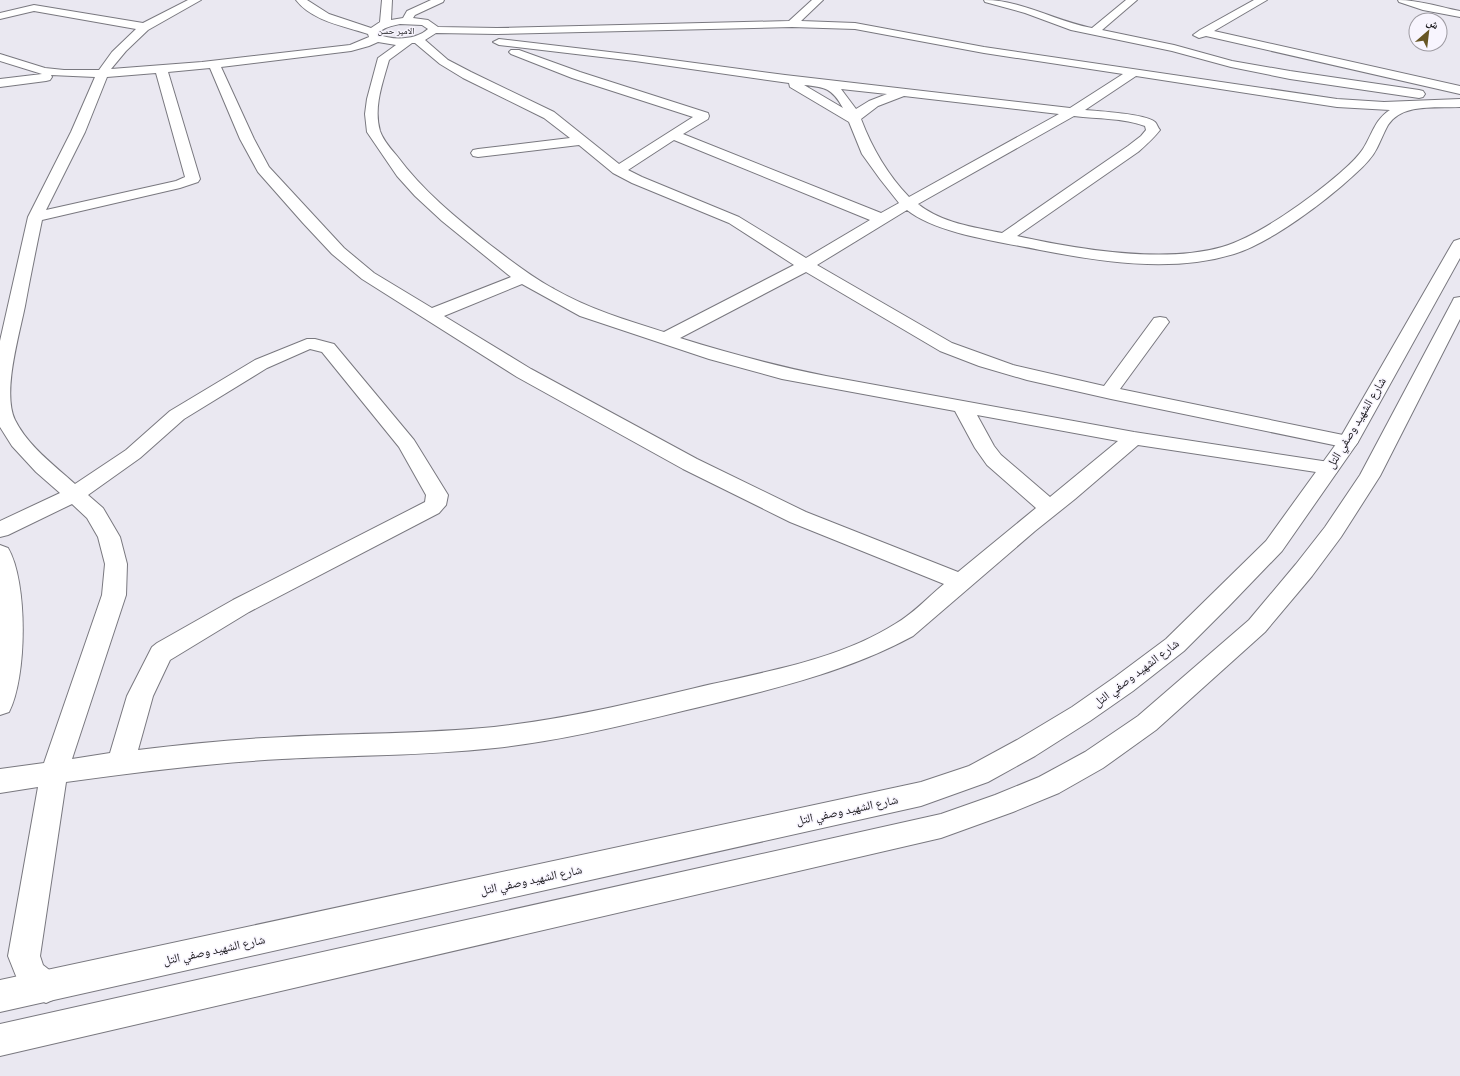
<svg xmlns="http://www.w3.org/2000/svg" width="1460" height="1076" font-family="'Fira Sans Condensed','Noto Naskh Arabic',sans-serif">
<rect width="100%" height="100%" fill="#eae8f1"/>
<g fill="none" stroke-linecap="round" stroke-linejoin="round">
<defs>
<path id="minor" d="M 188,0 L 201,0 L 148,30 L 126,51 L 111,69 L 202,62 L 350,45 L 369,37 L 368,34 C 344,26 312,21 296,0 L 307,0 L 329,14 L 371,28 L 380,22 L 382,0 L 392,0 L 391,20 L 403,18 L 407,11 L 431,0 L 444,0 L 443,2 L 415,15 L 413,18 L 428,20 L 438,27 L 497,28 L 789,21 L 812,0 L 823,0 L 801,21 L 855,23 L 984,47 L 1337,99 L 1384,102 L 1460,99 L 1460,107 C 1437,108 1402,103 1388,125 C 1384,132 1381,140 1377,148 C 1372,158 1364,166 1355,174 C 1326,201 1272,242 1234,254 C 1172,273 1102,262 1040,250 C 1002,242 937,234 907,210 L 817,265 L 952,343 L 1013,365 L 1104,386 L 1154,318 L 1160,317 L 1166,318 L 1169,322 L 1120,389 L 1348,436 L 1355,438 L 1358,442 L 1355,446 L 1348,448 L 1111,399 L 1027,380 L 979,366 L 940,351 L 806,272 L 680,338 C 728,353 776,366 826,376 L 1134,432 L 1329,462 L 1336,463 L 1339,468 L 1336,473 L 1329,474 L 1138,445 L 1075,499 L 1035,531 L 913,636 C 850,670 782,687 712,704 C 640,721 569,740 495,748 C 424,756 353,755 282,759 C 210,763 138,772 66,782 L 40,956 L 43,965 L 57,976 L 62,987 L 57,998 L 46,1003 L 35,998 L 20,986 L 8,956 L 38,787 L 0,793 L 0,769 L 44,763 L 102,595 L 105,564 L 98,537 L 87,518 L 72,504 L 8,535 L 0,537 L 0,521 L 60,493 L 36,472 L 12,446 L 0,427 L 0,341 L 28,217 L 71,132 L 95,77 L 51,75 L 52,77 L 50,80 L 46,81 L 0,87 L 0,79 L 42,74 L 0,61 L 0,54 L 45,68 L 64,70 L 99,70 L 112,52 L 136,29 L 34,11 L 0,19 L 0,13 L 34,5 L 143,23 ZM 400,24 L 422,25 L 428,29 C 416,40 392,41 378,34 C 383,27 392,26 400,24 ZM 792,27 L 855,29 L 984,53 L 1123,74 L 1070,108 L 785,75 L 635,55 L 499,39 L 493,42 L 499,45 L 635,61 L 789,83 L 790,87 L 849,122 L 862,154 L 880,179 L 899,203 L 881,213 L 683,134 L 708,119 L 709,116 L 708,113 L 580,72 L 519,50 L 511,50 L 509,52 L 511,54 L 572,78 L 693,117 L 619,164 L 554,112 L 471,72 L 448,60 L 425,40 L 436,33 L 497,34 ZM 378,42 L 396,45 L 378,58 L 367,99 L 365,114 L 367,132 L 397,176 L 415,196 L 442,221 L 511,277 L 432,308 L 374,273 L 344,248 L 269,167 L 254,139 L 221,67 L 351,51 L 369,46 ZM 412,43 L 415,43 L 440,64 L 463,78 L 544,118 L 570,138 L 478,149 L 473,150 L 471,153 L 473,156 L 478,157 L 579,145 L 613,173 L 632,183 L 729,223 L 794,265 L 664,332 C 626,320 589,309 554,289 C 530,276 510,260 489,244 C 455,217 423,191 397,156 C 391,149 383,140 380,131 C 373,107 383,82 389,60 ZM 210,68 L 240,139 L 258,172 L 303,223 L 332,254 L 362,279 L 517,377 L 683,469 L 790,522 L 944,584 C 928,597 913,614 895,624 C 841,658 774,670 712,684 C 640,701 568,719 494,727 C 424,734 354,733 284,737 C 235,739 187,744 138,750 L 153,696 L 170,660 L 175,657 L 249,612 L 439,513 L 446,505 L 448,495 L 414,440 L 334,344 L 315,339 L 307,339 L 255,360 L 170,411 L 126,450 L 75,484 C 54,465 28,446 15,420 C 2,393 19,336 25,306 C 30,278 36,249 42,220 L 180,188 L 198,182 L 200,179 L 168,72 ZM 156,73 L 185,177 L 176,181 L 46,210 L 85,132 L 107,77 ZM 1136,76 L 1337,107 L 1390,110 C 1375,119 1372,135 1363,149 C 1357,158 1348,166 1340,173 C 1311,198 1259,236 1222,247 C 1163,264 1076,249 1017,236 L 1138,152 C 1146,145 1153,139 1160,130 C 1158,128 1157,124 1155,122 C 1147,114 1098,111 1085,110 ZM 804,85 C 825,87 832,88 843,108 ZM 841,89 L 887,94 L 869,101 L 856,109 ZM 904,96 L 1059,114 L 909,197 C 887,174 872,148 861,119 L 878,106 ZM 1074,116 C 1097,119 1124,118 1145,126 L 1146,130 L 1141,136 L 1128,146 L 1002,233 C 973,227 942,223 918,204 ZM 674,140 L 870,220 L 806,258 L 739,217 L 642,177 L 628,170 ZM 522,284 L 580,316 L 709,359 L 782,379 L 955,411 L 975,448 L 987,465 L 1036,508 L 958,572 L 806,512 L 697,459 L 531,369 L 444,316 ZM 310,349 L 322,352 L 399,447 L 426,495 L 425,502 L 233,600 L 157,643 L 152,647 L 127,696 L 110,753 L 72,759 L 126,595 L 127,564 L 120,537 L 103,508 L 88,495 L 140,458 L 184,419 L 267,368 ZM 977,415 L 1118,441 L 1050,497 L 1001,455 L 994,446 Z
M 984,0 C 1022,0 1055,21 1092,28 L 1126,0 L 1137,0 L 1102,30 L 1174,45 L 1232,61 L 1290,71 L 1419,90 L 1423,91 L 1425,94 L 1423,97 L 1419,98 L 1290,79 L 1231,67 L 1172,51 L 1071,30 L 1025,13 L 985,2 Z
M 1254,0 L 1267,0 L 1214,31 L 1460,86 L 1460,94 L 1206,36 L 1199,38 L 1193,35 L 1200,30 Z
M 1398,0 C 1419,0 1439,7 1460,11 L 1460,17 L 1423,10 L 1399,2 Z"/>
<path id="tertiary" d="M 0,545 L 8,548 C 28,582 27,677 9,712 L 0,715 Z"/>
<path id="primary" d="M 1460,239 L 1460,258 L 1358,442 L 1282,551 L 1228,607 L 1184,651 L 1133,691 L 1090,721 L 1035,756 L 988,782 L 921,806 L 0,1012 L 0,980 L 921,782 L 969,766 L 1017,740 L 1072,707 L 1115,677 L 1166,639 L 1266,541 L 1339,440 L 1452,244 L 1454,241 Z
M 1460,297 L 1460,319 L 1380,476 L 1341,537 L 1312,576 L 1265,632 L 1156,730 L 1103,768 L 1059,793 L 1013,812 L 941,838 L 0,1056 L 0,1024 L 941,814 L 995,795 L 1039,777 L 1085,752 L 1138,716 L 1249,620 L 1296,564 L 1325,527 L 1360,475 L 1452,302 L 1454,298 Z"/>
</defs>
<use href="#minor" stroke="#79787f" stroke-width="2"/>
<use href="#tertiary" stroke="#79787f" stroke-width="2"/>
<use href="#primary" stroke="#79787f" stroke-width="2"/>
<use href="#minor" fill="#fff" fill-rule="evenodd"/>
<use href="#tertiary" fill="#fff" fill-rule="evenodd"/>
<use href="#primary" fill="#fff" fill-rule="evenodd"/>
</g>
<g text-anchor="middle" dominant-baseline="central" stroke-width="3" stroke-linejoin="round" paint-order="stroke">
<g font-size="9" fill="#161518" stroke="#f8f5fe">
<text x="396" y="31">الامير حسن</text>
</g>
<g font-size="12" fill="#161518" stroke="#f8f5fe">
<text transform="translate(1356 423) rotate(-59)">شارع الشهيد وصفي التل</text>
<text transform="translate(1136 673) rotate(-37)">شارع الشهيد وصفي التل</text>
<text transform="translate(847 810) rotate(-12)">شارع الشهيد وصفي التل</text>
<text transform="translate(531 880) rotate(-12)">شارع الشهيد وصفي التل</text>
<text transform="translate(214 950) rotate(-12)">شارع الشهيد وصفي التل</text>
</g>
</g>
<g transform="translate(1428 32) rotate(28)"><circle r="19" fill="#f8f5fe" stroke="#9e9ba2"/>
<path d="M0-3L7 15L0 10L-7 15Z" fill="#675624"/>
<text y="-6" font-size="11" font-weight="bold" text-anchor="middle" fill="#161518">ش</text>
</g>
</svg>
